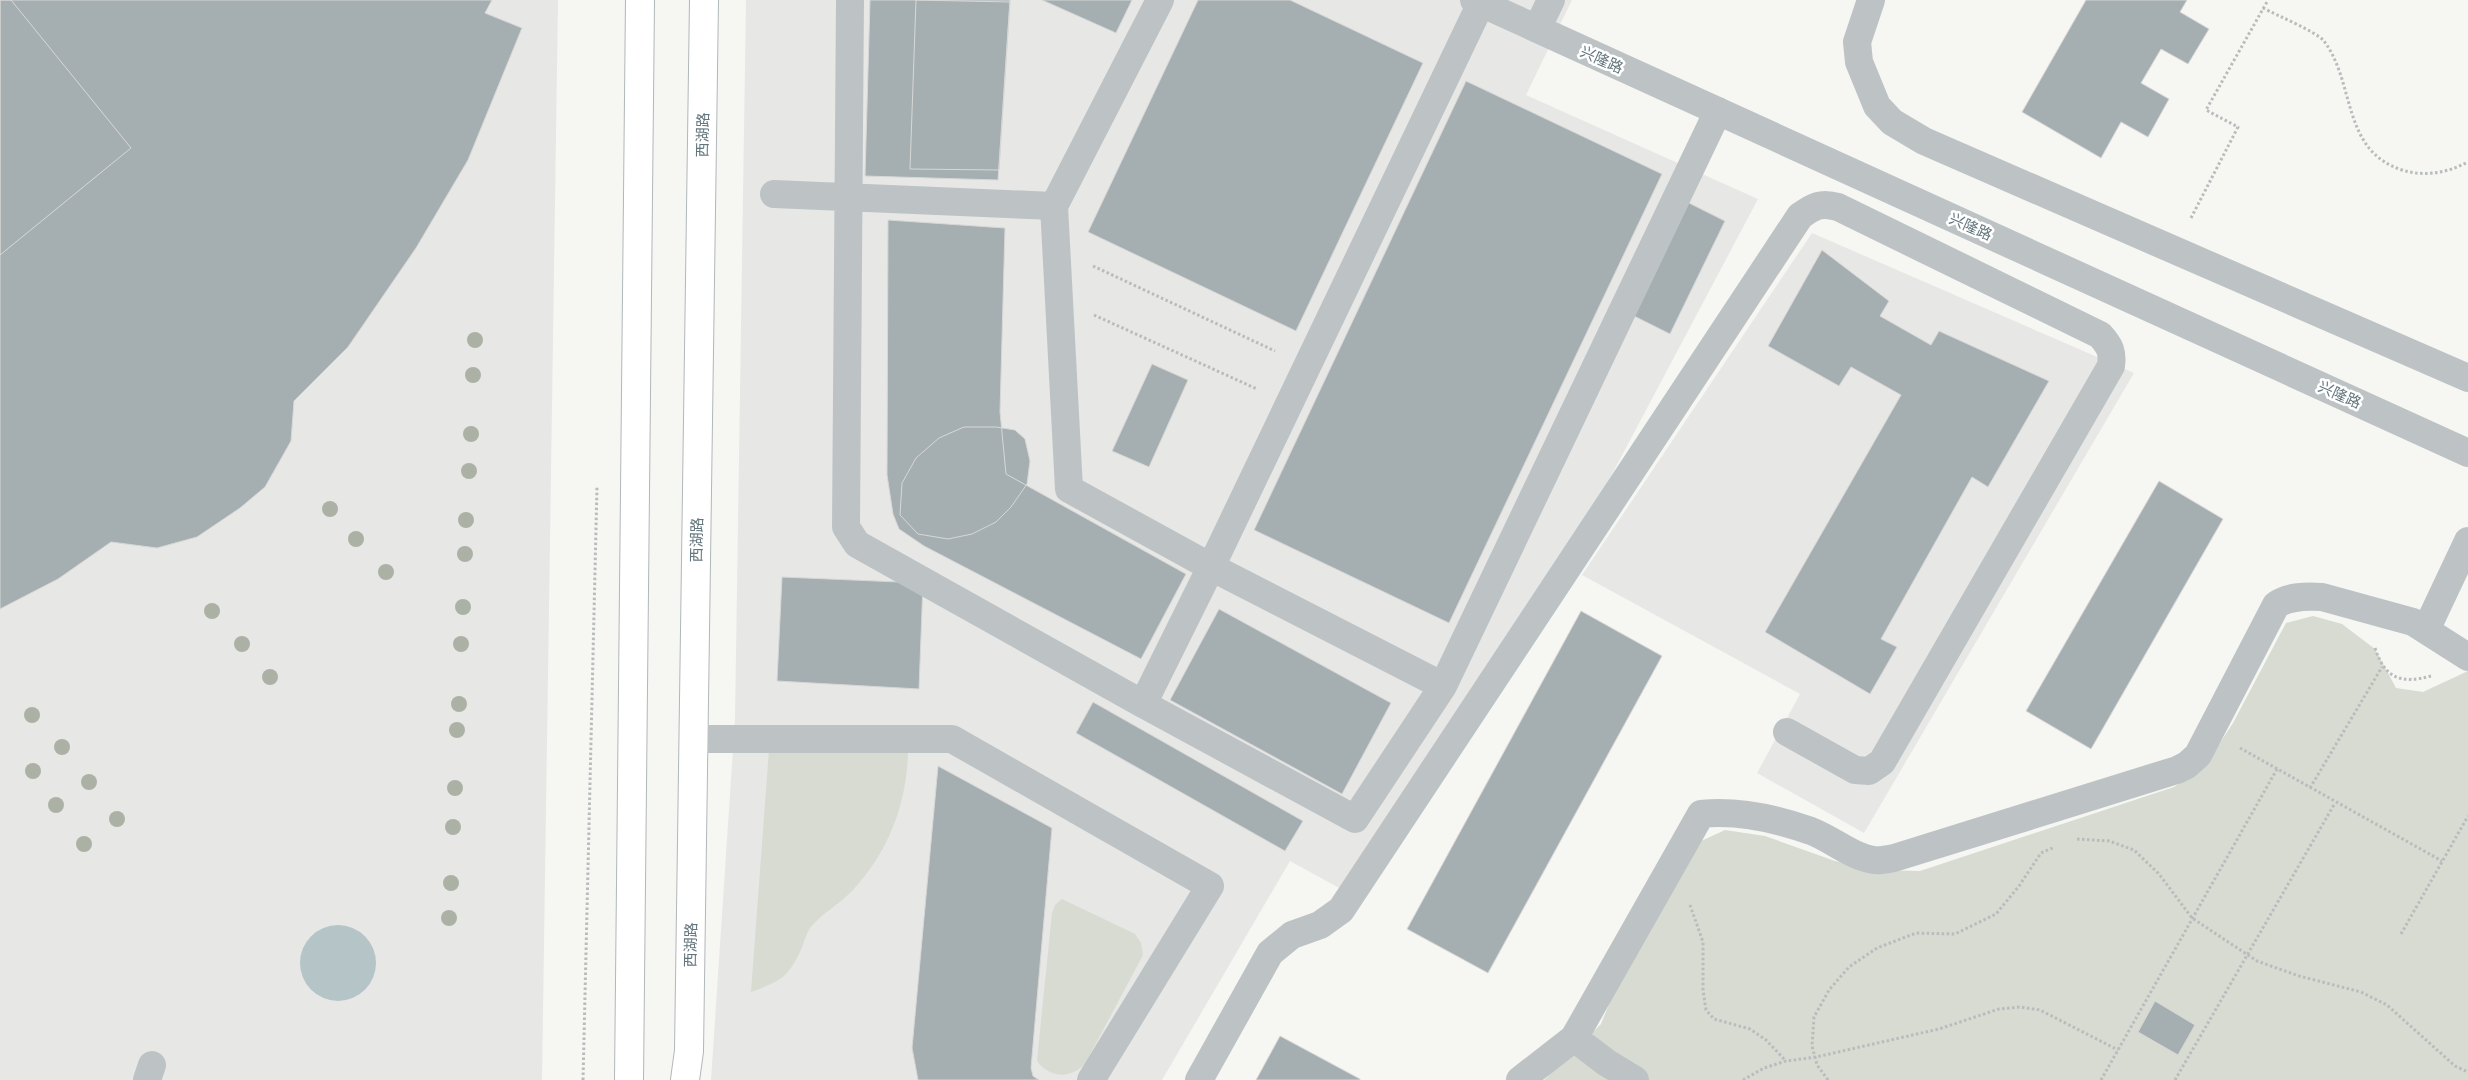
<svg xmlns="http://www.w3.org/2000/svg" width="2468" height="1080" font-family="Commissioner,'Noto Sans SC',sans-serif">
<rect width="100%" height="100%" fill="#f6f6f3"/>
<path fill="#e7e7e6" d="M 0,0 L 558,0 L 542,1080 L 0,1080 Z
M 746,0 L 1572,0 L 1526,95 L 1758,199 L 1584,527 L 1339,888 L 1290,861 L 1162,1080 L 711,1080 L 735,719 Z
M 1812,233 L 2134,373 L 1864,833 L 1757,773 L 1800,694 L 1582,575 Z"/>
<path fill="#d7dbd2" d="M 2313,616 L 2342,624 L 2375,649 L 2396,688 L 2423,692 L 2468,671 L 2468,1080 L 1544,1080 L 1601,1024 L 1614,992 L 1699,842 L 1725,830 L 1765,836 L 1835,861 L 1878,870 L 1920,871 L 2174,787 L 2205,766 L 2233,723 L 2286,623 Z
M 769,750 L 908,751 C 907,803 889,851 853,890 C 840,904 822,913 810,928 C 805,936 803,947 798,956 C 785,981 776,982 751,992 Z
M 1062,899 L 1135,934 L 1141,943 L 1143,955 L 1086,1062 C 1073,1079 1050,1079 1037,1061 L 1052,913 L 1055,905 Z"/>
<path fill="#b5c4c6" d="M300 963a38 38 0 1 1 76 0a38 38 0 1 1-76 0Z"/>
<path fill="#a5afb2" stroke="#d8d7d6" d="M 0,0 L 492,0 L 485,13 L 522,28 L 468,160 L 416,248 L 348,347 L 294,401 L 291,441 L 265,487 L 240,508 L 197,537 L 157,548 L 111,542 L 58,579 L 0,609 Z
M 0,0 L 11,0 L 131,148 L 0,255 Z
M 870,0 L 1010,0 L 998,180 L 865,176 Z
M 916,0 L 1010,2 L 999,170 L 910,169 Z
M 1042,0 L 1132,0 L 1116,33 Z
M 1198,0 L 1290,0 L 1423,63 L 1296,331 L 1088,232 Z
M 2086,0 L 2187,0 L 2180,12 L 2209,29 L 2188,64 L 2161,49 L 2141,83 L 2169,99 L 2148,137 L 2121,122 L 2101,158 L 2022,112 Z
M 1466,81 L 1662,174 L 1449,623 L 1254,530 Z
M 1685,201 L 1725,221 L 1670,334 L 1630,314 Z
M 888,220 L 1005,228 L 1000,412 L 1006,474 L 1186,574 L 1141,659 L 924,546 L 899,529 L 893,514 L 887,475 Z
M 1822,250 L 1889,301 L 1880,316 L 1931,345 L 1939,331 L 2049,381 L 1988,487 L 1972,477 L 1881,639 L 1897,647 L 1870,694 L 1765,632 L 1901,395 L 1851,367 L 1839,386 L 1768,346 Z
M 1152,364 L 1188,380 L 1149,467 L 1112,451 Z
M 964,427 L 996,427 L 1015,430 L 1025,439 L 1030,461 L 1027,484 L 1011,507 L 996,522 L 972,534 L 948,539 L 918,534 L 900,515 L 902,483 L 916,458 L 939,438 Z
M 2159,481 L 2223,519 L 2091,749 L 2026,711 Z
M 782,577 L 923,583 L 919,689 L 777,681 Z
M 1219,609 L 1391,703 L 1342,794 L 1170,700 Z
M 1581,611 L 1662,656 L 1488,973 L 1407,929 Z
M 1093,702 L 1303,821 L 1285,851 L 1076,733 Z
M 938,766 L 1052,828 L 1031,1068 L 1033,1076 L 1039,1080 L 918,1080 L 912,1048 Z
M 2155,1001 L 2195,1025 L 2178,1055 L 2138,1032 Z
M 1280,1036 L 1360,1079 L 1360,1080 L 1256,1080 Z"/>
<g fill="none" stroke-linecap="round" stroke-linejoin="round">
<defs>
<path id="major" d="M 629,1080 L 640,0
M 685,1080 L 689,1051 L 704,0"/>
</defs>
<use href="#major" stroke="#b1b7ba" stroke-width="30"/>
<path stroke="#b8bcbd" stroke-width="3" stroke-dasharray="2.5 2.5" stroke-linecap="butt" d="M 2263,8 C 2276,15 2317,32 2324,41 C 2356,84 2341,150 2402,170 C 2424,177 2447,173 2468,162
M 2191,218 L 2238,127 L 2206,110 L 2268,0
M 1093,266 L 1275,351
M 1094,315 L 1257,389
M 2375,648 C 2385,679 2401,684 2431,676
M 2240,748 L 2442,861
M 2310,788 L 2382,667
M 2077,839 L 2109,841 L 2134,850 L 2159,874 L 2192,918 L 2257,961 L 2299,976 L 2361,992 L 2387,1005 L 2455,1066 L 2468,1072
M 1690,905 L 1703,942 L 1703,990 L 1706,1010 L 1714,1019 L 1750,1029 L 1766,1040 L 1786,1061
M 2401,934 L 2468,816
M 583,1080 L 597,486
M 1743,1080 L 1764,1068 L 1786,1061 L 1816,1057 L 1939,1029 L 1999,1009 L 2020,1007 L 2040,1010 L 2118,1050
M 1828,1080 L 1817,1065 L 1812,1046 L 1814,1017 L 1829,990 L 1849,967 L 1877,948 L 1916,933 L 1955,934 L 1996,914 L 2019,886 L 2041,853 L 2055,847
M 2101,1080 L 2277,769
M 2175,1080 L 2335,803"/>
<path stroke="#bdc3c5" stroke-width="28" d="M 850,0 L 846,527 L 857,544 L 1143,704 L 1211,567 L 1481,3
M 1474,0 L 2468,453
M 1871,0 L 1857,42 L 1859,62 L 1877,106 L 1892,122 L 1924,141 L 2468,378
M 1537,29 L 1551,0
M 774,194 L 1054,206
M 2426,630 L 2468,541
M 1443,686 L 1718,111
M 1143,704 L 1355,819 L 1443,686 L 1211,567 L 1069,489 L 1054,206 L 1160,0
M 694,739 L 952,739 L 1210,886 L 1091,1080
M 1574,1038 L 1607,1063 L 1635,1080
M 147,1080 L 152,1065
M 1199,1080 L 1270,953 L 1292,935 L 1320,925 L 1341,910 L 1800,216 C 1814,206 1821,202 1838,207 L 2100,335 C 2110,346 2113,352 2111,366 L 1882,762 L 1869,771 L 1855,770 L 1787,732
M 1520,1080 L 1574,1038 L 1701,814 C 1738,810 1777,819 1811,831 C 1832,839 1852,857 1874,860 C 1880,861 1888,859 1894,858 L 2177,770 L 2187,765 L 2198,755 L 2276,605 C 2289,596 2306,596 2322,597 L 2413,622 L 2468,657"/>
<use href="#major" stroke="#fff" stroke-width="28"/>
</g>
<g fill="#abb2a5">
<circle cx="475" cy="340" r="8"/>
<circle cx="473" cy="375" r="8"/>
<circle cx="471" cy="434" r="8"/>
<circle cx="469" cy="471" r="8"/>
<circle cx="330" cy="509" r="8"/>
<circle cx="466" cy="520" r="8"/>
<circle cx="356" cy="539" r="8"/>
<circle cx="465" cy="554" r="8"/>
<circle cx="386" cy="572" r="8"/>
<circle cx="463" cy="607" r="8"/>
<circle cx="212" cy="611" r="8"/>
<circle cx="242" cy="644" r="8"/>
<circle cx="461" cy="644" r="8"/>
<circle cx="270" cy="677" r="8"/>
<circle cx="459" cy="704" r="8"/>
<circle cx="32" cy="715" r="8"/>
<circle cx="457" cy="730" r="8"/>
<circle cx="62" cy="747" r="8"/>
<circle cx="33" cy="771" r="8"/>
<circle cx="89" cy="782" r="8"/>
<circle cx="455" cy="788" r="8"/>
<circle cx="56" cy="805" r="8"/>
<circle cx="117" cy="819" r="8"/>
<circle cx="453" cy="827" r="8"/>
<circle cx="84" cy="844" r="8"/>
<circle cx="451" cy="883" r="8"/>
<circle cx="449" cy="918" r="8"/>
</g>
<g text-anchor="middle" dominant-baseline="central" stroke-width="5" stroke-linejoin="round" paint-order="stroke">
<g font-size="15" fill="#63767d" stroke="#fff">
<text transform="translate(1602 59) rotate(24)">兴隆路</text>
<text transform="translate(702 135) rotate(-89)">西湖路</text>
<text transform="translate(1971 226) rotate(24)">兴隆路</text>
<text transform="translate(2340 394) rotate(24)">兴隆路</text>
<text transform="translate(696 540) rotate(-89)">西湖路</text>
<text transform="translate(690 945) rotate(-89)">西湖路</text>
</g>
</g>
</svg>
